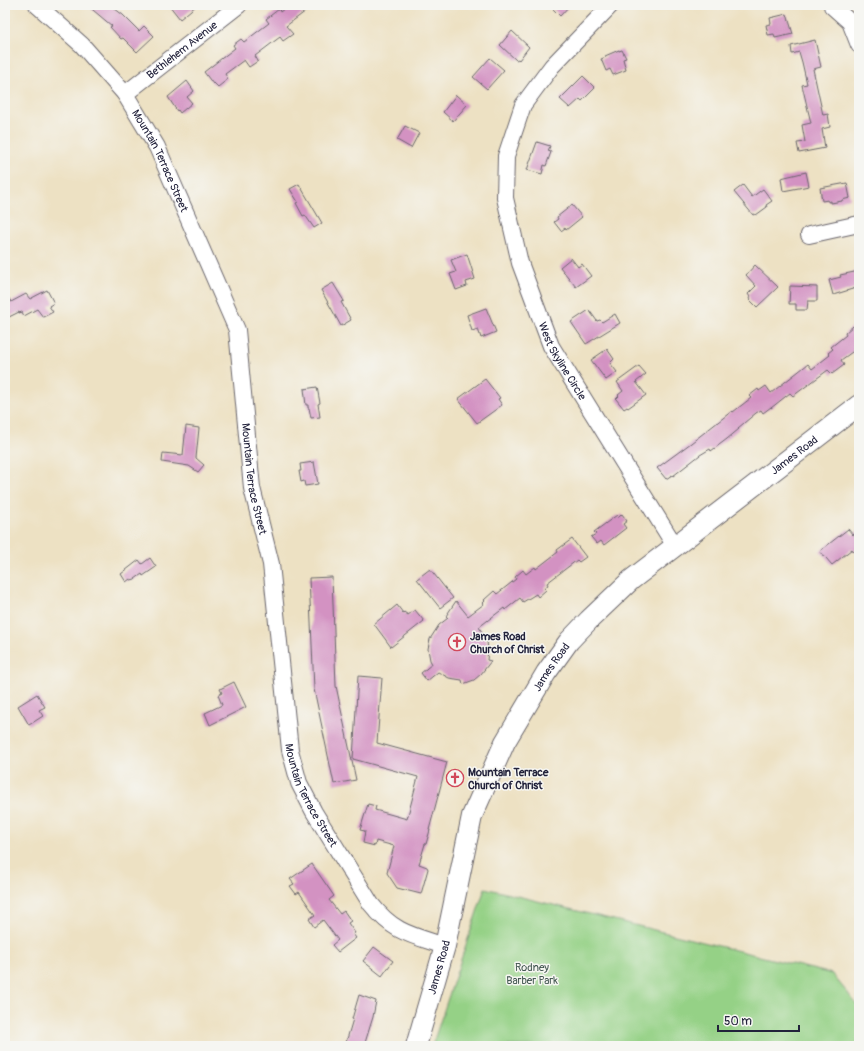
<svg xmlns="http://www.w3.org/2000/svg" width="864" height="1051" font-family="Pangolin,sans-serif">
<rect width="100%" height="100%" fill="#f6f6f2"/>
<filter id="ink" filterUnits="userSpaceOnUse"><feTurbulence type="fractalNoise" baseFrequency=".025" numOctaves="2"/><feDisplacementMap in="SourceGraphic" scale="8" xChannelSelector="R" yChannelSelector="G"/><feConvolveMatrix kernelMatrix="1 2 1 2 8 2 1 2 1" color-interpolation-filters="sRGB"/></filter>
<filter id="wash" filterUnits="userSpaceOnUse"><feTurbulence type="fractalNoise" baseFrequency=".012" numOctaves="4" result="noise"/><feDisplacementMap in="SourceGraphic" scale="16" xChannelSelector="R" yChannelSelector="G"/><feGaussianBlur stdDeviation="0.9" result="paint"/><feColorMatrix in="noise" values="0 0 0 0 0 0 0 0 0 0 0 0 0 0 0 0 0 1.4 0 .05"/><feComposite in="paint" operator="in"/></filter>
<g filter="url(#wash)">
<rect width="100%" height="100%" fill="#ede1c3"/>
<path fill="#95d186" stroke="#5c7a60" d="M 485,888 L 832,974 L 859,1007 L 859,1046 L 432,1046 Z"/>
<g id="blocks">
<path fill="#d392c2" d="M 87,5 L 110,5 L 123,15 L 139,31 L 144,26 L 154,36 L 137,52 L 123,38 L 121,39 L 110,27 L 112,26 Z
M 169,5 L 197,5 L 180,19 Z
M 289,5 L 314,5 L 286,26 L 293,34 L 283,41 L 280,37 L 255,56 L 258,61 L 249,67 L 244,60 L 225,74 L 228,79 L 218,87 L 214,83 L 213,84 L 204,72 L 235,48 L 233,45 L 241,39 L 244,42 L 269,23 L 266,19 L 279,9 L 280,12 Z
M 549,5 L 570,5 L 560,16 Z
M 787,14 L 793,34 L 775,38 L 774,34 L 768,35 L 766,25 L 771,24 L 770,18 Z
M 512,31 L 529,47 L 519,60 L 518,59 L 516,60 L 500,45 Z
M 815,40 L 821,67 L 813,69 L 823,115 L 828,114 L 830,127 L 822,129 L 825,148 L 799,153 L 797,143 L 805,142 L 802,125 L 811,123 L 802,85 L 807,84 L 802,62 L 799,52 L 792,54 L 791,46 Z
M 619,50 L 619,51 L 622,50 L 626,58 L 623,59 L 626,70 L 613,75 L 610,69 L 606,71 L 601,59 L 606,57 L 605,56 Z
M 490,58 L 504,70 L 487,89 L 473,77 Z
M 583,76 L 595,88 L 582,101 L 580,99 L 570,108 L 560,99 Z
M 187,81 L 194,91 L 187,97 L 192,103 L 180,113 L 178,110 L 177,111 L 168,97 Z
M 456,95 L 467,105 L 453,121 L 443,112 Z
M 405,126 L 419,133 L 411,148 L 397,140 Z
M 537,142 L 550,146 L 548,151 L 551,152 L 546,166 L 544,165 L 542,174 L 527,170 Z
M 806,172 L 809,186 L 783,191 L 781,178 Z
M 847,183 L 850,198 L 842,200 L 842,201 L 831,203 L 831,201 L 828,202 L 828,200 L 822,201 L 820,188 Z
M 299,184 L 322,223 L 314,228 L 305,215 L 303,216 L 296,203 L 298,202 L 290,189 Z
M 743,185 L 752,197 L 763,189 L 772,201 L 766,205 L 767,207 L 756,215 L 755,214 L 753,215 L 734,192 Z
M 572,205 L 582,217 L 566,230 L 565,228 L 561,231 L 554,222 L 558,219 L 557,217 Z
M 467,254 L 475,279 L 466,282 L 467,286 L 456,290 L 450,274 L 456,272 L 451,260 Z
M 571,258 L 578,267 L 582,264 L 591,276 L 576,287 L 560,267 Z
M 755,265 L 778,287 L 757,307 L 749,299 L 750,297 L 748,294 L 756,286 L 746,275 Z
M 859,271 L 859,287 L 833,295 L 829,280 L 841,277 L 840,275 Z
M 333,283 L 344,301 L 341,302 L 351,320 L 341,326 L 321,290 Z
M 790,286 L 817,287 L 817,301 L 808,301 L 807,310 L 796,310 L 796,304 L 789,304 Z
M 47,290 L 54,303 L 49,306 L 53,312 L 43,317 L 37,309 L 24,316 L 22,312 L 19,313 L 19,312 L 5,319 L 5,292 L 11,302 L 26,294 L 30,299 Z
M 486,308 L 496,332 L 481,338 L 478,329 L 472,331 L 467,315 Z
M 589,310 L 597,321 L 600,320 L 602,322 L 615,314 L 620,323 L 586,344 L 571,322 Z
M 853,326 L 859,334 L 859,347 L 841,360 L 844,365 L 832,374 L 828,370 L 793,396 L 790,393 L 771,408 L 771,407 L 763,413 L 761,410 L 756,413 L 738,428 L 739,429 L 727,439 L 711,451 L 710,449 L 700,455 L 673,476 L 672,475 L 666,479 L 657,468 L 691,443 L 732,411 L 733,412 L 751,398 L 749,396 L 758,389 L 759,391 L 766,386 L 771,393 L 808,364 L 812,369 L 830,355 L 828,353 L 833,349 L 831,347 L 846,335 L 845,333 Z
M 607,349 L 614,359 L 610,363 L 617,372 L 606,380 L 591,360 Z
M 639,366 L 646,374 L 636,382 L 646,395 L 628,408 L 627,407 L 624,409 L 616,399 L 619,396 L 618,395 L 623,391 L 617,382 Z
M 485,379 L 500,398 L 498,399 L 502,405 L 477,423 L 458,399 Z
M 317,387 L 320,403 L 318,404 L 320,417 L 311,418 L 309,408 L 308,408 L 308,405 L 306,405 L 304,389 Z
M 186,426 L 199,428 L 196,458 L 204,465 L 198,472 L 189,466 L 162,462 L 163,453 L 183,455 Z
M 314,462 L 318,484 L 305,486 L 304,481 L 301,482 L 299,471 L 301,471 L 300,464 Z
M 622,514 L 627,521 L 623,524 L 626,528 L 604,545 L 601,541 L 597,544 L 591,537 L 596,534 L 594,532 L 617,515 L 618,518 Z
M 848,529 L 853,535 L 859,530 L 859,547 L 854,552 L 852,549 L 832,565 L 820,551 Z
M 572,539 L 586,557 L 579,562 L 577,560 L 547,583 L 548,585 L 544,588 L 546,590 L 538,597 L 536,594 L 523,602 L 520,598 L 505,610 L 504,608 L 479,627 L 487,641 L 488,650 L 487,660 L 491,661 L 481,674 L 474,680 L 463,684 L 462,680 L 449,678 L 438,672 L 427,681 L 421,673 L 432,664 L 430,660 L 428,649 L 430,639 L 439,625 L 448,618 L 446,616 L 456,601 L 468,616 L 484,604 L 483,603 L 485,601 L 484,600 L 494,591 L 497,594 L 516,579 L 515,577 L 523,570 L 526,574 L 535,567 L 536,569 L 558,552 L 557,550 Z
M 150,558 L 156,567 L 143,576 L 142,574 L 135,579 L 131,580 L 130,579 L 126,582 L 121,574 L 139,560 L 142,564 Z
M 430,569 L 453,598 L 440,608 L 417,579 Z
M 332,577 L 336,686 L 356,780 L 334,784 L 314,689 L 309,578 Z
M 397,605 L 403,613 L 404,612 L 408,615 L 415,610 L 424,621 L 391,647 L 374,624 Z
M 358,676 L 382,678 L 377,743 L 447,762 L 429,830 L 430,830 L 426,844 L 425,844 L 419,864 L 427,867 L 428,869 L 421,894 L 397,888 L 387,873 L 394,846 L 376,841 L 375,846 L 363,843 L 365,831 L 360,830 L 368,804 L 376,806 L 375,810 L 407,819 L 418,777 L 353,759 Z
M 234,682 L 246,707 L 210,725 L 205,713 L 222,705 L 218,695 L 222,693 L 220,689 Z
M 37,694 L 45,707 L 39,710 L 43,716 L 29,725 L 18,706 Z
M 312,864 L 334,896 L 329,900 L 340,914 L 344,911 L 351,921 L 348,923 L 355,933 L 353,934 L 356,938 L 338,952 L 332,945 L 338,940 L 323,920 L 314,927 L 309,919 L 315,915 L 299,892 L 296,894 L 290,886 L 294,884 L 290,879 Z
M 374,947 L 393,961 L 382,976 L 363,961 Z
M 359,995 L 376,1001 L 373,1017 L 364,1046 L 345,1046 L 353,1019 L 352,1019 Z"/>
</g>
</g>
<g filter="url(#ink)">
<use href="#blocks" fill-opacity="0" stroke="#69656b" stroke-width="1"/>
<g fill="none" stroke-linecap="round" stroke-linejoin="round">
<defs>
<g id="minor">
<path id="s1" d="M 37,5 L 82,45 L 125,94 L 157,147 L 237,330 L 252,488 L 271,564 L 290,750 L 299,783 L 314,812 L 371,904 C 394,933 411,935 445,946"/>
<path id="s2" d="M 611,5 L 552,66 L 523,105 L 506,156 L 505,198 L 520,263 L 551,346 L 675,546"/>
<path d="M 832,6 L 850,22 L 859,45"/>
<path id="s3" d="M 125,94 L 239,5"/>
<path d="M 809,235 L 859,224"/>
</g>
<g id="major">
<path id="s4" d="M 416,1046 L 445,946 L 472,816 L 505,742 L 546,673 L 569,641 L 589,620 L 631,580 L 859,405"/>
</g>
</defs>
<use href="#minor" stroke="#69656b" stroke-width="18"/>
<use href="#major" stroke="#69656b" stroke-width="22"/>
<use href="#minor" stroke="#fff" stroke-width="16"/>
<use href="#major" stroke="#fff" stroke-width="20"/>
</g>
</g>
<defs>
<symbol id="church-ring" viewBox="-11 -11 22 22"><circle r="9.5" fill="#f6f6f2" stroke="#d1495b" stroke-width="1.5"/><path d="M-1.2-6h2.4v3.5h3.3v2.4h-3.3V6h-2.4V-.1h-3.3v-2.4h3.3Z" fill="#d1495b"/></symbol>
</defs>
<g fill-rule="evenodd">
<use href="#church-ring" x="447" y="632" width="20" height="20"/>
<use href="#church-ring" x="445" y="768" width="20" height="20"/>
</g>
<g text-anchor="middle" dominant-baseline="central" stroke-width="3" stroke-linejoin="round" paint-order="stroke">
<g font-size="11" fill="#22223b" stroke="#f6f6f2">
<text stroke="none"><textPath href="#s3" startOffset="72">Bethlehem Avenue</textPath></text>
<text stroke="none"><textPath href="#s1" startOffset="201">Mountain Terrace Street</textPath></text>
<text stroke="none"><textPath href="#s2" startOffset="403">West Skyline Circle</textPath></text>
<text stroke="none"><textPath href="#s4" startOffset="730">James Road</textPath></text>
<text stroke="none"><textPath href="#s1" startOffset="537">Mountain Terrace Street</textPath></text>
<text stroke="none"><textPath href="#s4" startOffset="406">James Road</textPath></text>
<text stroke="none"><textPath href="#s1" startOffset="861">Mountain Terrace Street</textPath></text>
<text stroke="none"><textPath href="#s4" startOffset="82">James Road</textPath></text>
</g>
<g font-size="11" font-weight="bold" fill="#22223b" stroke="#f6f6f2" text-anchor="start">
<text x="470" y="636">James Road<tspan x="470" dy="13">Church of Christ</tspan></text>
<text x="468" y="772">Mountain Terrace<tspan x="468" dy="13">Church of Christ</tspan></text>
</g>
<g font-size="11" fill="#445752" stroke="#f6f6f2">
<text x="532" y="967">Rodney<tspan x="532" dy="13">Barber Park</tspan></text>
</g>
</g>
<rect width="864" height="1051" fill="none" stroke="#f6f6f2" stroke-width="20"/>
<path d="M718 1025v6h81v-6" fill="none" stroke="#22223b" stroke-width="2"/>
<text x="724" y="1025" font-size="12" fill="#22223b" stroke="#f6f6f2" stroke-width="3" paint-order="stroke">50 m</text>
</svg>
